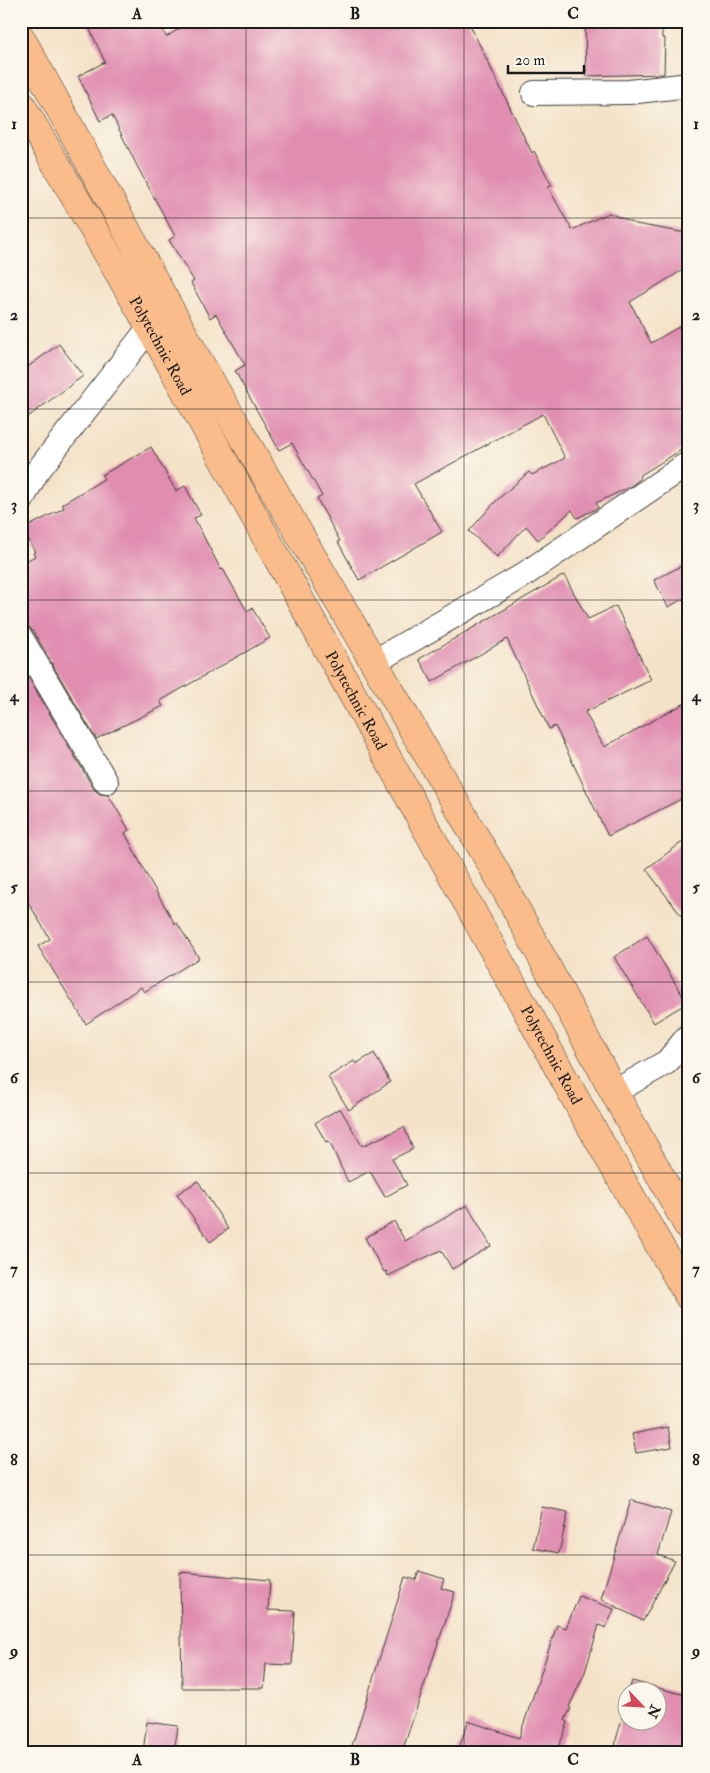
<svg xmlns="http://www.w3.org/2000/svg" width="710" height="1773" font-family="'IM FELL Double Pica',serif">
<rect width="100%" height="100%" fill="#fbf7ec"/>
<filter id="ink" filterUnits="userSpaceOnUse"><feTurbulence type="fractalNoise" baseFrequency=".02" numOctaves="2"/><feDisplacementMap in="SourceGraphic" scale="10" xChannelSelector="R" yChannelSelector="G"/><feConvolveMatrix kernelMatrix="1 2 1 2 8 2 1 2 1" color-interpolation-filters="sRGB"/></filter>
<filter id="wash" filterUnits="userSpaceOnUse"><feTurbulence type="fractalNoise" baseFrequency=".0096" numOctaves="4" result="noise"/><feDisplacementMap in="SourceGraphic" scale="20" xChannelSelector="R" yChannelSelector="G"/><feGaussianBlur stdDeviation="1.12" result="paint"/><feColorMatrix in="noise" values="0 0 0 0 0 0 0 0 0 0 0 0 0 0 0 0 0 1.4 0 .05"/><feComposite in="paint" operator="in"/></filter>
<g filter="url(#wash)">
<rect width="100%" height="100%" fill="#f4e2c8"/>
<g id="blocks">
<path fill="#e08db0" d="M 86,21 L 159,21 L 166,37 L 192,21 L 468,21 L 532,153 L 534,151 L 552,186 L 548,187 L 572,230 L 609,213 L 636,224 L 686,233 L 686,268 L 630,302 L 651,343 L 689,321 L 689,445 L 639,476 L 640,479 L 631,486 L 596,503 L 598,508 L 577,518 L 572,510 L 538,540 L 526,526 L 497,557 L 469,531 L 496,501 L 529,472 L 532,475 L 565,458 L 543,414 L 414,484 L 442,532 L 359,580 L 338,542 L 340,541 L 317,499 L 322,496 L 292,443 L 279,450 L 235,371 L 245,365 L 216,314 L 210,318 L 191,283 L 194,281 L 169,240 L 175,236 L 136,164 L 112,115 L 100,121 L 78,76 L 105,62 Z
M 585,21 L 662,21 L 662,38 L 665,38 L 664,74 L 586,76 Z
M 59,344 L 83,376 L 21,422 L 21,372 Z
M 151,447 L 176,491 L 185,486 L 201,515 L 194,518 L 221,570 L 223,569 L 247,611 L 252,608 L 270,638 L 160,701 L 163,706 L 96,739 L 33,631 L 28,626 L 21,624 L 21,564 L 35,556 L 33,553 L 35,552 L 23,529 L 64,508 L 62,504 L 104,479 L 102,475 Z
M 689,562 L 689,596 L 668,607 L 654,580 Z
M 564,575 L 588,619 L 616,606 L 651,680 L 585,712 L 604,747 L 689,701 L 689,795 L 608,836 L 555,726 L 549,729 L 507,639 L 432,682 L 419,659 Z
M 21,665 L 94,789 L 100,794 L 108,795 L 115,806 L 129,830 L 125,833 L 146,874 L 175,924 L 177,923 L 199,958 L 144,992 L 141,987 L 86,1024 L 38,946 L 50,939 L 21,890 Z
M 689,837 L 689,926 L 646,869 Z
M 647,936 L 687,1003 L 654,1023 L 614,957 Z
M 374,1053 L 390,1082 L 349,1110 L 328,1077 L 354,1061 L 356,1064 Z
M 340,1108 L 362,1146 L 404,1127 L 413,1149 L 392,1159 L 407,1185 L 385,1197 L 370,1171 L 348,1182 L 329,1141 L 326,1142 L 315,1123 Z
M 198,1181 L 228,1229 L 210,1242 L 177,1194 Z
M 467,1205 L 491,1246 L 452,1269 L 441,1250 L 388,1276 L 386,1271 L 384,1272 L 365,1238 L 394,1221 L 405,1241 Z
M 668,1427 L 672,1447 L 636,1453 L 632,1434 Z
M 631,1500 L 671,1512 L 658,1555 L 675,1561 L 643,1621 L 601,1599 Z
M 542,1507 L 568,1512 L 559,1553 L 533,1548 Z
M 419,1571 L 444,1579 L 441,1588 L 455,1592 L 402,1752 L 350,1752 L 405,1577 L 416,1580 Z
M 180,1572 L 270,1580 L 268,1610 L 295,1611 L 292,1665 L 266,1664 L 264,1688 L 182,1688 Z
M 579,1596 L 614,1609 L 606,1628 L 599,1625 L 585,1672 L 569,1707 L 571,1708 L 565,1720 L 568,1722 L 564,1734 L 556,1752 L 458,1752 L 468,1721 L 519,1738 L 557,1625 L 566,1628 Z
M 632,1681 L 689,1696 L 689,1752 L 615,1752 L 616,1740 L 628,1697 L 628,1720 L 658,1720 L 658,1690 L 629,1690 Z
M 147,1722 L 178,1726 L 174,1752 L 143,1752 Z"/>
</g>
</g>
<g filter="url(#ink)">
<use href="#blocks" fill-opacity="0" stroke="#3c3a36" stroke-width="1"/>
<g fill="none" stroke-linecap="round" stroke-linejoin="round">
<defs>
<path id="minor" d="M 534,93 L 629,92 L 689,85
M 21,501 L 36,473 L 150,327
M 21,638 L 106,782
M 374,662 L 519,578 L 689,463
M 614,1092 L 667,1062 L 689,1035"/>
<g id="primary">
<path d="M 21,38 L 193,351 L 501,881 L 614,1092 L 689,1228"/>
<path id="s1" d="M 21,104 L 150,327 L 582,1111 L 689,1297"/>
</g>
</defs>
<use href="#minor" stroke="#3c3a36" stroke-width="26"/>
<use href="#primary" stroke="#3c3a36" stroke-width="29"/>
<use href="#minor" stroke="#fff" stroke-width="24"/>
<use href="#primary" stroke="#f9bc8a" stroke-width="28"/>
</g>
</g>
<path fill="none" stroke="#1c1c1c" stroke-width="1" stroke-opacity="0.55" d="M 246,21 L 246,1752M 464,21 L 464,1752M 21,218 L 689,218M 21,409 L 689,409M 21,600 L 689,600M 21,791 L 689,791M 21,982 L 689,982M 21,1173 L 689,1173M 21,1364 L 689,1364M 21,1555 L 689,1555"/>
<g text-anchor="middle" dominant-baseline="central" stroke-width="4.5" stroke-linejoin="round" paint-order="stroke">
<g font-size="16" fill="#1c1c1c" stroke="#fbf7ec">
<text stroke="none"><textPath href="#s1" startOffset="279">Polytechnic Road</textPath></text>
<text stroke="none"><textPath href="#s1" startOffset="684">Polytechnic Road</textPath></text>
<text stroke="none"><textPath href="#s1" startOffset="1089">Polytechnic Road</textPath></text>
</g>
</g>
<rect width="710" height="1773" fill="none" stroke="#fbf7ec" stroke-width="55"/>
<g transform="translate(642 1706) rotate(115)"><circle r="24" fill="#fbf7ec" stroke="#a29f99"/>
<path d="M0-4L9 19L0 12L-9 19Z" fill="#d1495b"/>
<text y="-8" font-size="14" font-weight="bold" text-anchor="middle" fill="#1c1c1c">N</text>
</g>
<path d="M508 65v8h76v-8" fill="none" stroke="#1c1c1c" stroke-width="2.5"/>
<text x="515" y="65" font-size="15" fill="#1c1c1c" stroke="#fbf7ec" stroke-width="4" paint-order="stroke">20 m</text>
<rect x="28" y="28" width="654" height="1718" fill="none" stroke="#1c1c1c" stroke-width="2"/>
<g font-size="16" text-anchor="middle" font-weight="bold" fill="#1c1c1c">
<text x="137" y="19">A</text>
<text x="355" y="19">B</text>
<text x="573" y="19">C</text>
<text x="14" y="129">1</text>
<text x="696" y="129">1</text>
<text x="14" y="320">2</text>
<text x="696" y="320">2</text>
<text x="14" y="510">3</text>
<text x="696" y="510">3</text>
<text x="14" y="701">4</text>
<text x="696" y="701">4</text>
<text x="14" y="892">5</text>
<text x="696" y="892">5</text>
<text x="14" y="1083">6</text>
<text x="696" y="1083">6</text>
<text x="14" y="1274">7</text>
<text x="696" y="1274">7</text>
<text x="14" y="1465">8</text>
<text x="696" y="1465">8</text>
<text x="14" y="1656">9</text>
<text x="696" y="1656">9</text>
<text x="137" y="1765">A</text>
<text x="355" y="1765">B</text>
<text x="573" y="1765">C</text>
</g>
</svg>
